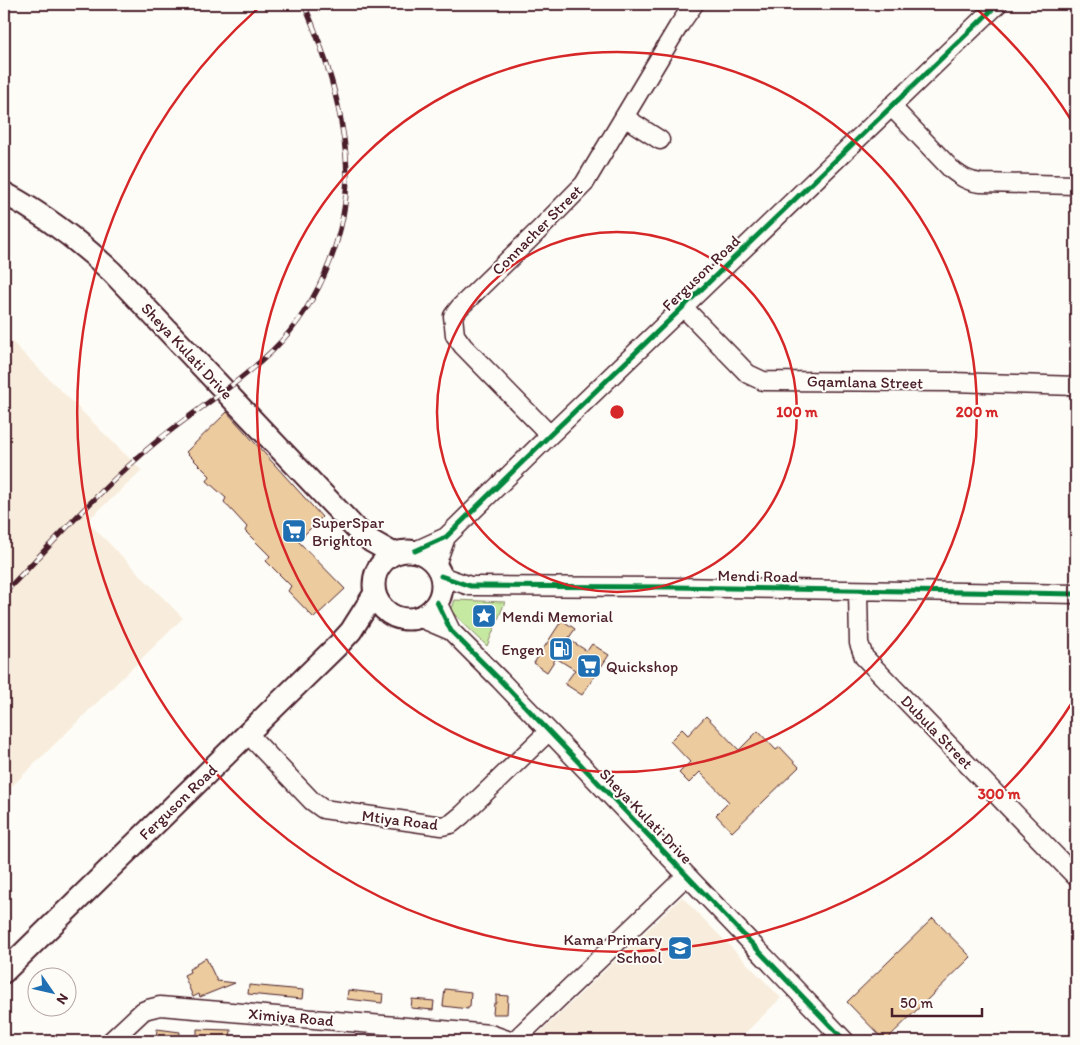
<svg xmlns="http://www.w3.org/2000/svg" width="1080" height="1045" font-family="Itim,sans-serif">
<rect width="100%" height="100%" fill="#fdfcf7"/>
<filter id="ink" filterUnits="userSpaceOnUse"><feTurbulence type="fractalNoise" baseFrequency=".02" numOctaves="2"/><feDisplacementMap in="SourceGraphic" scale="10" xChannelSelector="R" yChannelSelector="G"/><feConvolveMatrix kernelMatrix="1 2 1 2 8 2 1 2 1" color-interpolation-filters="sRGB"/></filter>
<g filter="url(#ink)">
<path fill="#f8eddc" d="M 4,334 L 142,471 L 87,521 L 183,618 L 4,794 Z
M 682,897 L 781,998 L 737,1041 L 531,1041 Z"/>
<path fill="#c6e9a2" stroke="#888466" d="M 455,600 L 505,602 L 487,646 L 451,611 Z"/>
<path fill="#eccb9e" stroke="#4a1f2b" d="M 227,412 L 322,517 L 298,541 L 345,589 L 314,618 L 288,591 L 291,586 L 266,561 L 270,556 L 245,531 L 247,527 L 224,502 L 226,498 L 207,481 L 210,476 L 186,452 Z
M 562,620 L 575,629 L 568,639 L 587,651 L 592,644 L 609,655 L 582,695 L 565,684 L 575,670 L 556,658 L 547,672 L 534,663 Z
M 706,716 L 739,750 L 758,731 L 776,750 L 780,747 L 799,767 L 732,832 L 716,815 L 729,802 L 700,772 L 689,783 L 679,773 L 690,762 L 670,741 L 682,729 L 688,735 Z
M 933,918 L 971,957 L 885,1041 L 847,1002 Z
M 206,958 L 217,981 L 235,983 L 200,997 L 199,994 L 193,997 L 184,975 L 190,972 L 189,969 L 197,965 L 196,963 Z
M 249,985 L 303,990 L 302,999 L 248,994 Z
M 445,989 L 471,992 L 470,1007 L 468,1007 L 468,1009 L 443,1006 Z
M 348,990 L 383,994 L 382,1003 L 347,999 Z
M 496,995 L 508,996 L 507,1014 L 493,1014 L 494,1003 L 496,1003 Z
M 412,999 L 434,1001 L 433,1010 L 411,1008 Z
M 157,1029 L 180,1032 L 179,1040 L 156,1039 Z
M 197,1029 L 231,1030 L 230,1039 L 197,1038 Z"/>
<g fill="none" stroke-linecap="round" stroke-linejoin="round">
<defs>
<path id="minor" d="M 891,106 L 951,169 C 961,177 969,182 981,183 L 1076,185
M 624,117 L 660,140
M 683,307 L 748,374 L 763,381 L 952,382 L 1076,386
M 550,435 L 463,346 L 455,335 L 453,316 L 460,307 L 538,231 L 584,184 L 678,27 L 694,4
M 415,551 L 446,537 L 550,435 L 998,4
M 436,565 L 446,537
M 441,576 L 470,586 L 475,586 L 674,587 L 1076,594
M 858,591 L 859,643 L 864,657 L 1076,877
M 437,602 L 451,631 L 500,680 L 845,1041
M 418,617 L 451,631
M 248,734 L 312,801 L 323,809 L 442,826 L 451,824 L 462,815 L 548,732
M 111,1041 L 143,1011 L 148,1009 L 160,1006 L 490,1034 L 510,1041
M 514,1041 L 686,876"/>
<path id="major" d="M 4,193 C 43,214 79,241 112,272 L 355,528 L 371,541 L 394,554
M374 585a34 34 0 1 1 68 0a34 34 0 1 1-68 0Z
M 4,972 L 341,642 L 351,631 L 375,593"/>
</defs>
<use href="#minor" stroke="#4a1f2b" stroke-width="21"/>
<use href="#major" stroke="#4a1f2b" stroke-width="25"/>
<use href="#minor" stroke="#fdfcf7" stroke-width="18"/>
<use href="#major" stroke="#fdfcf7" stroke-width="21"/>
<defs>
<path id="rail" d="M 4,593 C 49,547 93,497 142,454 C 183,417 232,390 272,351 C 322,302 352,226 346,156 C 341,105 324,50 304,4"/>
</defs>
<use href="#rail" stroke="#4a1f2b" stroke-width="5.5"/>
<use href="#rail" stroke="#fdfcf7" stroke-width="4" stroke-dasharray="11" stroke-linecap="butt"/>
<defs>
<path id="cycleway" d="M 415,551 L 446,537 L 550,435 L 998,4
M 441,576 L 470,586 L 475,586 L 674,587 L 1076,594
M 437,602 L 451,631 L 500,680 L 845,1041"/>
</defs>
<use href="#cycleway" stroke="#fdfcf7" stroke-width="8"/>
<use href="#cycleway" stroke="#00873e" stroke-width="5"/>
</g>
</g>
<g fill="none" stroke="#d62828" stroke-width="2.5">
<circle cx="617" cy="412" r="180"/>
<circle cx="617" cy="412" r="360"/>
<path d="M1075 698A540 540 0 1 1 263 4M971 4A540 540 0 0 1 1075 126"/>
</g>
<defs>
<symbol id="supermarket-square" viewBox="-11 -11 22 22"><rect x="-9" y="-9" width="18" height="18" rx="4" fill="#1f6fb2" stroke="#fdfcf7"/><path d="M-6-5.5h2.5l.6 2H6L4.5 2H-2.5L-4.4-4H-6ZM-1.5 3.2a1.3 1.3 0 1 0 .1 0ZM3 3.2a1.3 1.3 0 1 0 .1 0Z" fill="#fff"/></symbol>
<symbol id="sight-square" viewBox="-11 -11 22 22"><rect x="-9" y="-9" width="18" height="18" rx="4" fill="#1f6fb2" stroke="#fdfcf7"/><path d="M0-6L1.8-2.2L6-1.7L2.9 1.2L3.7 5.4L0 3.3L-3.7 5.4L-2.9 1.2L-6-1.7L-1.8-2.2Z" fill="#fff"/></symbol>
<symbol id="fuel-square" viewBox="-11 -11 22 22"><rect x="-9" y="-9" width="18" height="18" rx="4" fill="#1f6fb2" stroke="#fdfcf7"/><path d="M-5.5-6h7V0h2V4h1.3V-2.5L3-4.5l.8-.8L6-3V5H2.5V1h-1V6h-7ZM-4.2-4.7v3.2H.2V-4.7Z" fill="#fff"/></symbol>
<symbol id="school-square" viewBox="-11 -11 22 22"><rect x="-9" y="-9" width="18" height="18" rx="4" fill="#1f6fb2" stroke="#fdfcf7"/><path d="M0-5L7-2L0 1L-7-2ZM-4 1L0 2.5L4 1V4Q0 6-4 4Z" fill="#fff"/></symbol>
</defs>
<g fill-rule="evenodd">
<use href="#supermarket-square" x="280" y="517" width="28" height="28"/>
<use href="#sight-square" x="470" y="602" width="28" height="28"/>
<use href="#fuel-square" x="547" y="635" width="28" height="28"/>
<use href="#supermarket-square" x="575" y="652" width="28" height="28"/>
<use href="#school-square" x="666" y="934" width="28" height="28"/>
</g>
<g text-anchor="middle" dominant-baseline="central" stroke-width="4" stroke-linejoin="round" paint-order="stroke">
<g font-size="16" fill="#4a1f2b" stroke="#fdfcf7">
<text transform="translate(537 230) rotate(-45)">Connacher Street</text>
<text transform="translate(701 273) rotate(-44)">Ferguson Road</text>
<text transform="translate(187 351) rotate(47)">Sheya Kulati Drive</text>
<text transform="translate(865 382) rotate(1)">Gqamlana Street</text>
<text transform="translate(758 576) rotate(1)">Mendi Road</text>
<text transform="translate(937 732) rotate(46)">Dubula Street</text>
<text transform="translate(178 802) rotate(-44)">Ferguson Road</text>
<text transform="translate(646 816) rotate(46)">Sheya Kulati Drive</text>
<text transform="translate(400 820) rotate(7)">Mtiya Road</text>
<text transform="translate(291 1017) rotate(5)">Ximiya Road</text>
</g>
<g font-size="16" fill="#4a1f2b" stroke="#fdfcf7" text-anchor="start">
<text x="312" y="522">SuperSpar<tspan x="312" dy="18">Brighton</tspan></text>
<text x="502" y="616">Mendi Memorial</text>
<text x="544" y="649" text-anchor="end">Engen</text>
<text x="606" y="666">Quickshop</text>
<text x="662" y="939" text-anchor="end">Kama Primary<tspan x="662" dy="18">School</tspan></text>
</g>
</g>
<circle cx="617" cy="412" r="8" fill="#d62828" stroke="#fdfcf7" stroke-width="2.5"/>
<g font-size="15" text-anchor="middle" font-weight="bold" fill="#d62828" stroke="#fdfcf7" stroke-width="4" stroke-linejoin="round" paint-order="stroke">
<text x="797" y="417">100 m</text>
<text x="977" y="417">200 m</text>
<text x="999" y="799">300 m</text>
</g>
<rect width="1080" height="1045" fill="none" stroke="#fdfcf7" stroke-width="20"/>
<rect x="10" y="10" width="1060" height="1025" fill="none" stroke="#4a1f2b" stroke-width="2" filter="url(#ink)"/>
<g transform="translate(52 992) rotate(124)"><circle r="24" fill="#fdfcf7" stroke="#b5a4a5"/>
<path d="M0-4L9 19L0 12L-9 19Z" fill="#1f6fb2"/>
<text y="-8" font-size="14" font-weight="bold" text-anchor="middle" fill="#4a1f2b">N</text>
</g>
<path d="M892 1008v8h90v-8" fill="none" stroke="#4a1f2b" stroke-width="2.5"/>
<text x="900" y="1008" font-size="15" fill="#4a1f2b" stroke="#fdfcf7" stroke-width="4" paint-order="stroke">50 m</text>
</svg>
